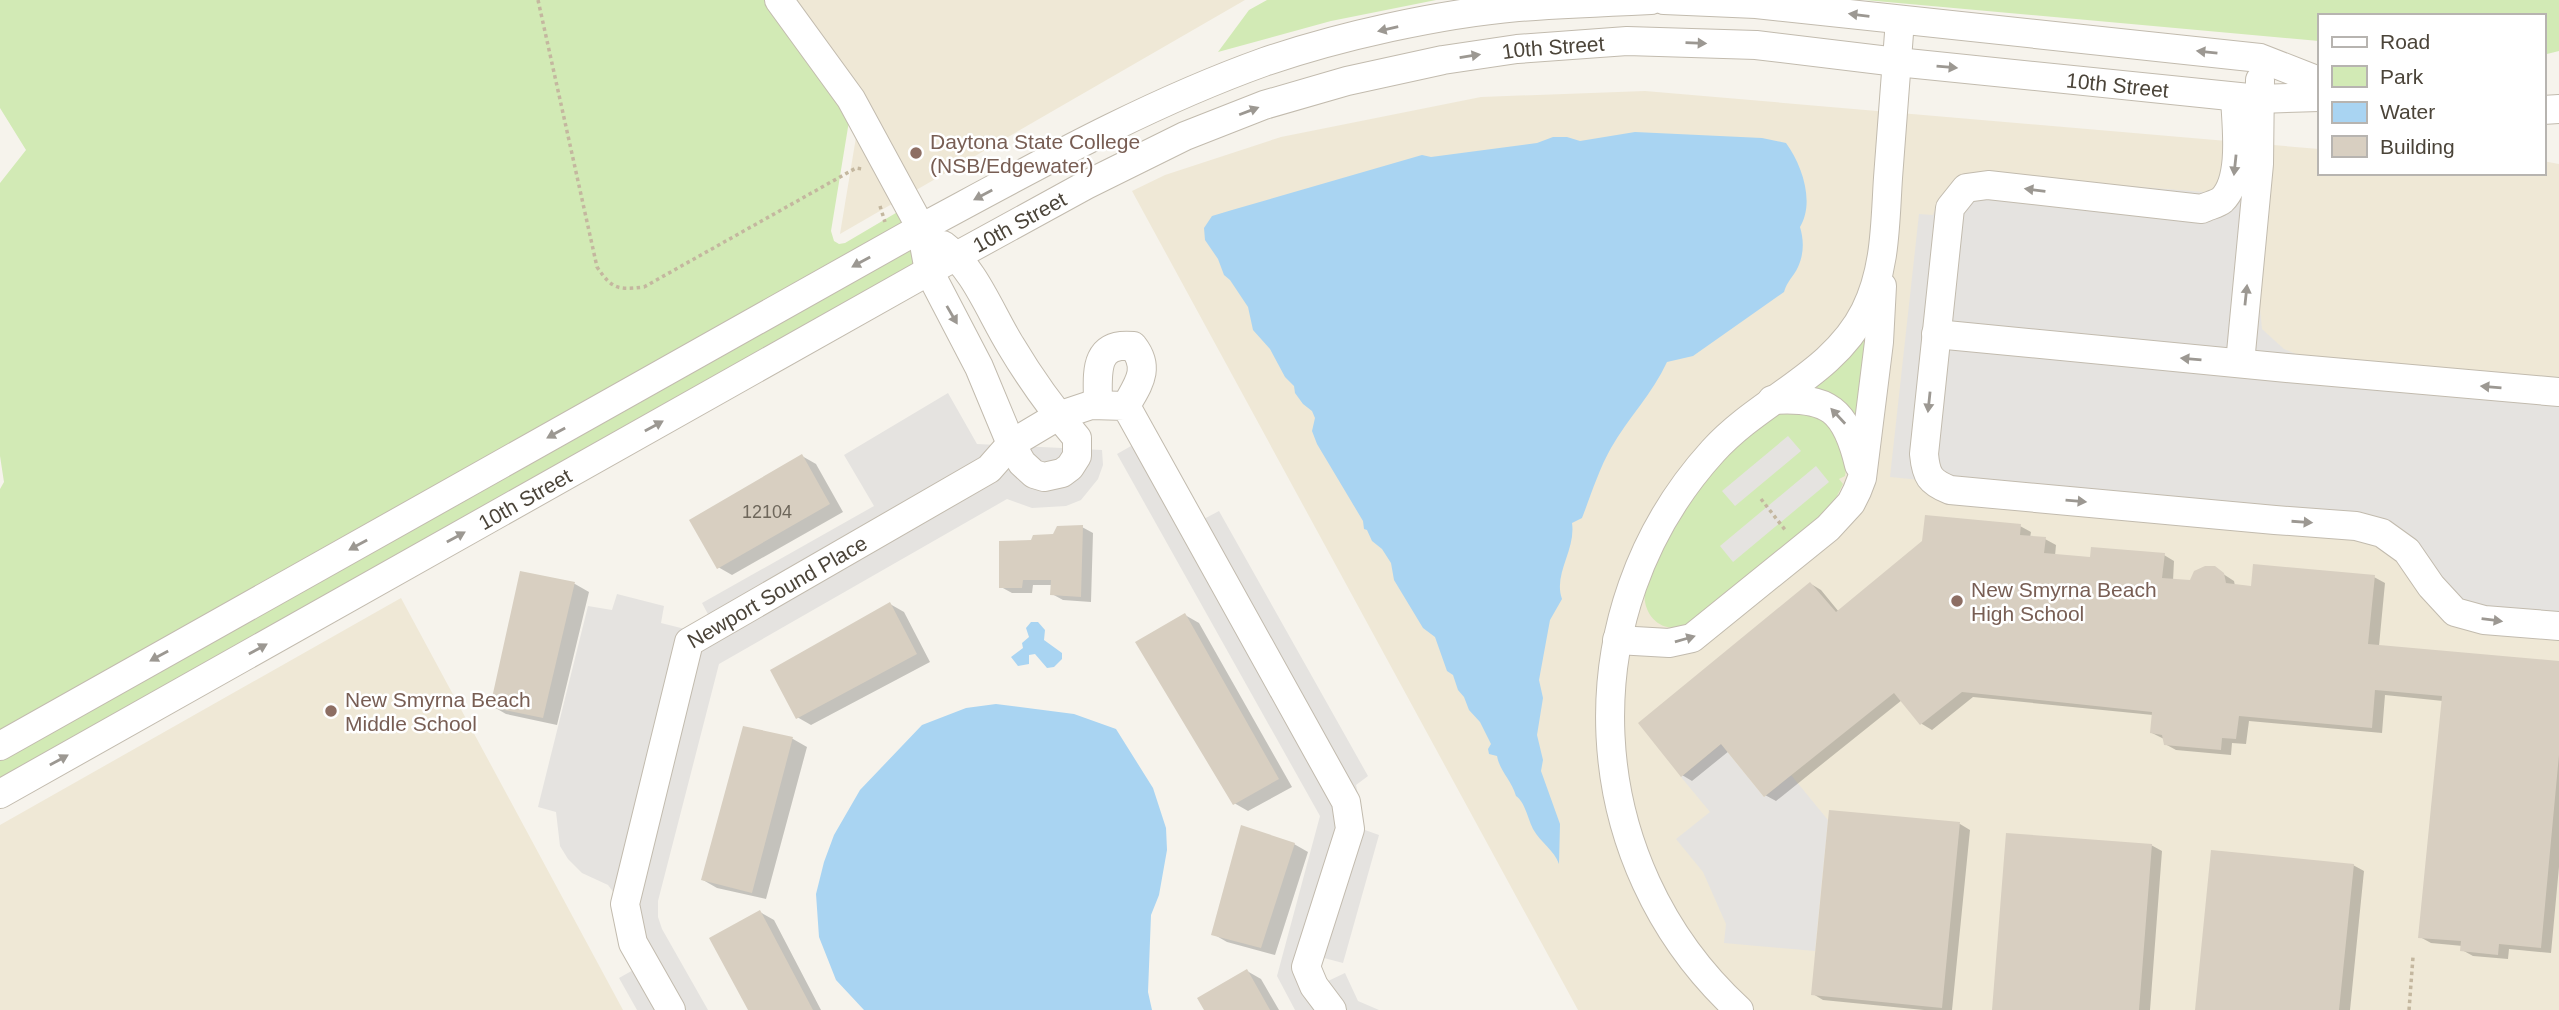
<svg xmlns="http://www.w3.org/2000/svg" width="2559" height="1010" font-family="Arial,sans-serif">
<rect width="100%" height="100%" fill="#f6f3ec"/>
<path fill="#efe8d6" d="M 779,0 L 1245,0 L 840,234 L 860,113 Z
M 1645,91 L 2319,149 L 2319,173 L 2543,173 L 2543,161 L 2559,164 L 2559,1010 L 1578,1010 L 1132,191 L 1165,175 L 1281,137 L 1481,97 Z
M 401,598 L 623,1010 L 0,1010 L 0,825 Z"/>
<path fill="#d2eab5" d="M 0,0 L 767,0 L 850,115 L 831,231 L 834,241 L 839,244 L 845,243 L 906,207 L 908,221 L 0,732 L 0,489 L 4,482 L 0,456 L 0,183 L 26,150 L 0,108 Z
M 1267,0 L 1436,0 L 1331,21 L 1218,52 L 1249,10 Z
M 1865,0 L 2559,0 L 2559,51 L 2543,55 L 2543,16 L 2319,16 L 2319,41 Z
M 913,246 L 917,264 L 0,780 L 0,759 Z
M 1866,337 L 1864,425 L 1813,389 L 1846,361 Z
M 1797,406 L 1835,422 L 1847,463 L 1845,476 L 1839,479 L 1843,484 L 1835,500 L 1826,511 L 1700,617 C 1693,622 1685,627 1676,628 C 1654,629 1640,607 1646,587 C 1662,533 1721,451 1768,419 C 1776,413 1788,410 1797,406 Z"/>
<path fill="#e5e3e0" d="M 1980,174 L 2266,197 L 2259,299 L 2262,329 L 2284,349 L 2303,357 L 2559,380 L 2559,636 L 2468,629 L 2403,562 L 2378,542 L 1953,505 L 1936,500 L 1924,489 L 1920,480 L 1890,477 L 1919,214 L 1933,215 L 1940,196 L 1957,181 Z
M 948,393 L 977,444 L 1102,450 L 1103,465 L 1098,479 L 1081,500 L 1066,506 L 1032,508 L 1007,499 L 719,664 L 658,901 L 658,917 L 662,929 L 708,1010 L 637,1010 L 619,978 L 635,969 L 614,893 L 608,885 L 582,873 L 568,859 L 560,846 L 556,812 L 538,807 L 588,606 L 612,610 L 617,594 L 664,606 L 661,623 L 689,630 L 710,618 L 702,603 L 874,506 L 844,455 Z
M 1154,433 L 1202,520 L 1219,511 L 1368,776 L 1356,785 L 1365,830 L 1379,835 L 1343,963 L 1324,958 L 1320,970 L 1328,981 L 1345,973 L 1358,1001 L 1379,1010 L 1295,1010 L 1277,976 L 1320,816 L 1117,454 Z
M 1788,436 L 1801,451 L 1735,506 L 1722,491 Z
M 1816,466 L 1829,482 L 1733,562 L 1720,546 Z
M 1721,744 L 1764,797 L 1791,775 L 1828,820 L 1815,951 L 1724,943 L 1726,924 L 1703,872 L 1676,839 L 1710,812 L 1681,777 Z"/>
<path fill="#a9d4f2" d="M 1635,132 L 1762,138 L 1786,143 C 1802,165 1815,202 1800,227 C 1804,240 1804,254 1798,267 C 1794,276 1787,281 1784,292 L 1693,356 L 1667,362 C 1653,393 1628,418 1611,448 C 1599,469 1591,495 1582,518 L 1572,523 C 1576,550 1553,574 1562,599 L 1550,620 L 1539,680 L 1543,698 L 1537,735 L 1543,760 L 1541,771 L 1560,824 L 1559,864 C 1554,850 1541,843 1533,829 C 1528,819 1525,802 1516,796 C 1511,779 1500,772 1497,756 L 1489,754 L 1488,749 L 1491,744 L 1480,722 L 1469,710 L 1464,697 L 1458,690 L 1453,675 L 1447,671 L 1435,637 L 1423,628 L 1394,580 L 1391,563 L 1382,549 L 1372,541 L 1367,530 L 1364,529 L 1363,521 L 1317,444 L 1312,431 L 1315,418 L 1312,411 L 1303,404 L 1295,393 L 1294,386 L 1285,377 L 1270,349 L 1253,330 L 1248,307 L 1230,280 L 1224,275 L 1218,259 L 1205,240 L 1204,228 L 1212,216 L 1232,210 L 1422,155 L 1431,157 L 1537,143 L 1553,137 L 1567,137 L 1580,141 Z
M 1031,622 L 1038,622 L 1045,630 L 1044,640 L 1062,653 L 1062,659 L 1054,667 L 1047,668 L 1035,654 L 1029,655 L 1029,664 L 1018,666 L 1011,657 L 1023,648 L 1022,643 L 1029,637 L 1026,628 Z
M 996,704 L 1074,714 L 1116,729 L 1153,788 L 1166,828 L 1167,850 L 1159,895 L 1151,915 L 1148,992 L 1152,1010 L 864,1010 L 836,980 L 819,937 L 816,894 L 824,862 L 834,835 L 860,790 L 922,725 L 966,708 Z"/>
<path fill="#0003" d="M 802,456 L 816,464 L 843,512 L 732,575 L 718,567 Z
M 2020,526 L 2031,532 L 2030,538 L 2045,539 L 2056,545 L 2055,556 L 2092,559 L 2164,555 L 2174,561 L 2173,581 L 2191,582 L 2214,568 L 2234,581 L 2235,586 L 2253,588 L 2374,577 L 2385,583 L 2379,646 L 2559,663 L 2559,867 L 2551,953 L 2509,949 L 2508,959 L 2473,956 L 2462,950 L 2463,946 L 2431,943 L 2420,937 L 2443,701 L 2385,695 L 2382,733 L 2249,721 L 2246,744 L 2232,743 L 2231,755 L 2176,750 L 2165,744 L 2164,739 L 2152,733 L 2153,715 L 1973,697 L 1932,730 L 1922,724 L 1902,700 L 1776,801 L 1765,795 L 1729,751 L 1692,781 L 1682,775 L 1811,584 L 1821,590 L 1839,612 Z
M 1082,527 L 1093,533 L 1091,602 L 1063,600 L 1052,594 L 1053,585 L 1033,585 L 1032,593 L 1012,593 L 1001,587 L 1032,542 Z
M 522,573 L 575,584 L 589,592 L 557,725 L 506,714 L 492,706 Z
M 890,604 L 904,612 L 930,662 L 811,725 L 797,717 Z
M 1185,615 L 1199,623 L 1292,787 L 1248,811 L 1234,803 Z
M 744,728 L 793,739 L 807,747 L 766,899 L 717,888 L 703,880 Z
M 1831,812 L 1960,824 L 1970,830 L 1952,1010 L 1924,1010 L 1823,1000 L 1813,994 Z
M 1294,844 L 1308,852 L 1275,955 L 1227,942 L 1213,934 Z
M 2151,845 L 2162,851 L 2150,1010 L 1994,1010 Z
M 2353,865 L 2364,871 L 2350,1010 L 2197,1010 Z
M 760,912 L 774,920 L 821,1010 L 750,1010 Z
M 1247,971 L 1261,979 L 1279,1010 L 1206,1010 Z"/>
<path fill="#d8cfc1" d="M 802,454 L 830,504 L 717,569 L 689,520 Z
M 1925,515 L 2021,524 L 2020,535 L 2046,537 L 2044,553 L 2090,557 L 2091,547 L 2165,553 L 2162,578 L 2190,580 L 2194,571 L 2205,566 L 2215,566 L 2224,573 L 2226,583 L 2251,586 L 2253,564 L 2375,575 L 2368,644 L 2559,661 L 2559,755 L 2541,948 L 2499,944 L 2498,955 L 2460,951 L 2461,941 L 2418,938 L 2442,696 L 2375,690 L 2372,728 L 2239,716 L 2236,739 L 2222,738 L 2221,750 L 2164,745 L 2162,735 L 2150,733 L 2152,712 L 1962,692 L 1920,725 L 1894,693 L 1764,797 L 1721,744 L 1681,777 L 1638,723 L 1810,582 L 1836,612 L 1922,541 Z
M 1083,525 L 1081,597 L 1050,595 L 1051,580 L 1023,580 L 1022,588 L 999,588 L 999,541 L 1031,540 L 1033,535 L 1053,534 L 1057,526 Z
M 520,571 L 575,582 L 543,718 L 490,707 Z
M 890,602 L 917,654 L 796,719 L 770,670 Z
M 1185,613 L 1279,779 L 1233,805 L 1135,642 Z
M 743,726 L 793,737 L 752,893 L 701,880 Z
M 1829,810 L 1960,822 L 1942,1008 L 1811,995 Z
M 1241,825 L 1295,843 L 1261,948 L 1211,935 Z
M 2006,833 L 2152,844 L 2139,1010 L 1992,1010 Z
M 2211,850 L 2354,864 L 2339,1010 L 2195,1010 Z
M 760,910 L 813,1010 L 748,1010 L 709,938 Z
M 1247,969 L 1270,1010 L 1204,1010 L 1197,998 Z"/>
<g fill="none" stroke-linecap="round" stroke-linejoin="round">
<defs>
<g id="minor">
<path d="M 779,0 L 851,99 L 921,228 L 929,271 L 979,367 L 1011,444 L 1022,463 L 1034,474 L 1044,477 L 1062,473 L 1070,467 L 1077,456 L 1077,438 C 1053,410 1030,378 1011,346 C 990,312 975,269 943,245"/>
<path d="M 1664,0 L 1756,4 L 2260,58 L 2319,81"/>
<path d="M 2235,97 C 2236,124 2244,179 2222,200 C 2217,204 2207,206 2202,209 L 1988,185 L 1966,188 L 1950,208 L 1924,454 C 1926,476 1930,482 1950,490 L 2275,520 L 2356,526 L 2382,533 L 2407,551 L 2431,586 L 2455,612 L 2484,620 L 2559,626"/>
<path d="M 2543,110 L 2559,109"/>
<path d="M 1936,334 L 2287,368 L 2559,392"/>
<path d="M 2240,363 L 2259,164 L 2260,80"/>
<path d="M 1772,400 C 1829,396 1846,410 1859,465"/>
<path d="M 1098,405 C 1098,375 1092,342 1133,346 C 1151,369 1138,384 1126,406"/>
<path d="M 1617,640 L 1669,643 L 1692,638 L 1828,528 L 1851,503 L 1857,491 L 1862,478 L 1879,342 L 1882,286"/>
<path d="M 0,746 L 921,228 C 1033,168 1144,105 1264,62 C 1340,36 1439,14 1518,7 C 1562,4 1606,2 1651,0"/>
<path id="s1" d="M 0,794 L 929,271 L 1086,185 L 1185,136 L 1264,105 L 1347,81 L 1443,60 L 1517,49 L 1627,41 L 1756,45 L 1897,62 L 2259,99 L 2319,97"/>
<path id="s2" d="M 671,1010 L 633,943 L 625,904 L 689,642 L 989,469 L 1011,444 L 1058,416 L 1091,405 L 1126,406 L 1346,802 L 1350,829 L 1306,967 L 1314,986 L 1332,1010"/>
<path d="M 1739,1010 C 1578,862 1566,613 1713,451 C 1760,399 1833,375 1865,311 C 1886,269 1885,223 1888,178 C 1892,125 1896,73 1900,20"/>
</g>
</defs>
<use href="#minor" stroke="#c2bbae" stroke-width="30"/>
<path stroke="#c4b79f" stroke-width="3.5" stroke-dasharray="3.5 3.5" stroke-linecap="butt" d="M 538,0 L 597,267 C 612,289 617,290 644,287 L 856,168 L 862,169
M 880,206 L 885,222
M 1761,499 L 1786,531
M 2409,1010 L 2413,957"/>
<use href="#minor" stroke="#fff" stroke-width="28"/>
</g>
<defs><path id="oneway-solid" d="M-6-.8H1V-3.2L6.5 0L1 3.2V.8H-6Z" transform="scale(1.75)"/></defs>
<g fill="#9c9892">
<use href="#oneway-solid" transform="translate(1859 15) rotate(-173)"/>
<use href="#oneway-solid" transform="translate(1388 29) rotate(167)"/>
<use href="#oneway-solid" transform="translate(1696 43) rotate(2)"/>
<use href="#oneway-solid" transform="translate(2207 52) rotate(-174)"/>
<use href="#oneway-solid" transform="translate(1470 56) rotate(-9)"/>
<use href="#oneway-solid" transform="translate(1947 67) rotate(5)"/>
<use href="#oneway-solid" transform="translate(1249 111) rotate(-21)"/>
<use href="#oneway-solid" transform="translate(2235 165) rotate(96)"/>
<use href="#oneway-solid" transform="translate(2035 190) rotate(-173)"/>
<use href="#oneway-solid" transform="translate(983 195) rotate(152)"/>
<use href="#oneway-solid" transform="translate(861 262) rotate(151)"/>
<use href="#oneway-solid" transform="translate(2246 295) rotate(-84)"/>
<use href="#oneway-solid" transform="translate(952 315) rotate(60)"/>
<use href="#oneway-solid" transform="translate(2191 359) rotate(-175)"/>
<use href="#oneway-solid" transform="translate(2491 387) rotate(-175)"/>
<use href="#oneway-solid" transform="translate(1929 402) rotate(96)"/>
<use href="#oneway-solid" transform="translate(1838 416) rotate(-133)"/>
<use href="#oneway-solid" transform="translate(654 426) rotate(-29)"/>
<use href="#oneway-solid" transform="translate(556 433) rotate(151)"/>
<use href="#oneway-solid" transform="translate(2076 501) rotate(5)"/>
<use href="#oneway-solid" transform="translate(2302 522) rotate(4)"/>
<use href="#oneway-solid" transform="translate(456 537) rotate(-29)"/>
<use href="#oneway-solid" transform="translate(358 545) rotate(151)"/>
<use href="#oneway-solid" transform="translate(2492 620) rotate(7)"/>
<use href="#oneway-solid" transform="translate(1685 639) rotate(-16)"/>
<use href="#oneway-solid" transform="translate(258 649) rotate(-29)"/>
<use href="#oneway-solid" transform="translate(159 656) rotate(151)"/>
<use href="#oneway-solid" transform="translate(59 760) rotate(-29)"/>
</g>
<g fill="#8d6e63" stroke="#fff" stroke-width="2.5">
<circle cx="916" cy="153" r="7"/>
<circle cx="1957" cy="601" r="7"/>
<circle cx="331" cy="711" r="7"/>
</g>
<g text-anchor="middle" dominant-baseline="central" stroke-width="5" stroke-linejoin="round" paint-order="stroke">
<g font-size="18" fill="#6e675b">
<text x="767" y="512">12104</text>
</g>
<g font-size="21" fill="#4b4439" stroke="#fff">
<text stroke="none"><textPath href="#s1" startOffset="1736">10th Street</textPath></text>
<text stroke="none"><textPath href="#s1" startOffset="2303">10th Street</textPath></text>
<text stroke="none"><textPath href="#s1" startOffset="1169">10th Street</textPath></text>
<text stroke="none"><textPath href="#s1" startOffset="602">10th Street</textPath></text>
<text stroke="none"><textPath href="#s2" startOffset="488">Newport Sound Place</textPath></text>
</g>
<g font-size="21" fill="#785e54" stroke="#fff" text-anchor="start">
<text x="930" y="141">Daytona State College<tspan x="930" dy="24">(NSB/Edgewater)</tspan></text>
<text x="1971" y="589">New Smyrna Beach<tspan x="1971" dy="24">High School</tspan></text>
<text x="345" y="699">New Smyrna Beach<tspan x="345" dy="24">Middle School</tspan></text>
</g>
</g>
<rect x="2318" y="14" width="228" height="161" fill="#ffffff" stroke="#b7b4b0" stroke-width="2"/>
<rect x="2332" y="37" width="35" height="10" fill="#ffffff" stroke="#b7b4b0" stroke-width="2"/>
<text x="2380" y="49" font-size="21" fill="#4b4439">Road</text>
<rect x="2332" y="66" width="35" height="21" fill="#d2eab5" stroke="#b7b4b0" stroke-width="2"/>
<text x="2380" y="84" font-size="21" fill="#4b4439">Park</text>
<rect x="2332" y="102" width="35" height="21" fill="#a9d4f2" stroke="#b7b4b0" stroke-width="2"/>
<text x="2380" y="119" font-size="21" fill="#4b4439">Water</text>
<rect x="2332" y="136" width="35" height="21" fill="#d8cfc1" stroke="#b7b4b0" stroke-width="2"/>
<text x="2380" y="154" font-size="21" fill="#4b4439">Building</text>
</svg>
